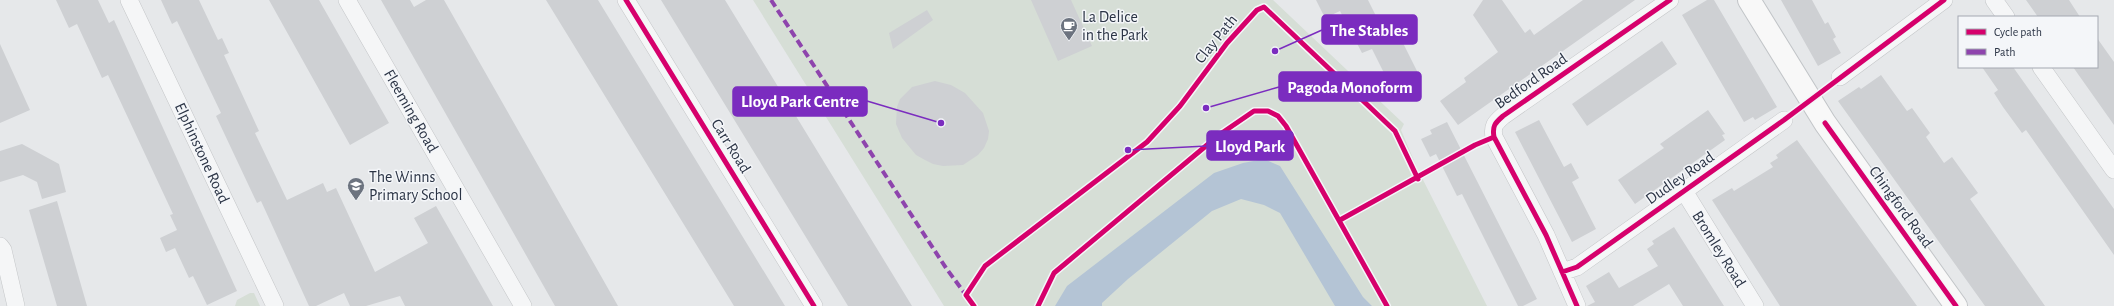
<svg xmlns="http://www.w3.org/2000/svg" width="2114" height="306" font-family="'Alegreya Sans',sans-serif">
<rect width="100%" height="100%" fill="#e6e8ea"/>
<path fill="#d6ded6" d="M 753,0 L 1273,0 L 1404,124 L 1401,130 L 1418,170 L 1487,306 L 944,306 Z
M 250,293 L 254,293 L 260,306 L 235,306 L 237,300 Z"/>
<path fill="#b4c4d5" d="M 1264,159 L 1280,166 L 1363,297 L 1372,306 L 1335,306 L 1280,213 L 1264,205 L 1241,199 L 1212,211 L 1128,279 L 1102,303 L 1102,306 L 1055,306 L 1067,286 L 1214,173 L 1243,163 Z"/>
<path fill="#ced0d3" d="M 56,0 L 98,0 L 109,23 L 114,20 L 237,291 L 207,305 L 193,276 L 189,278 L 175,248 L 166,252 L 160,238 L 177,230 L 170,215 L 173,214 L 108,75 L 102,78 L 77,24 L 69,28 Z
M 161,0 L 199,0 L 218,40 L 222,38 L 229,53 L 224,55 L 259,131 L 255,133 L 287,200 L 323,183 L 327,192 L 336,188 L 375,272 L 428,243 L 414,218 L 436,206 L 493,306 L 405,306 L 400,296 L 366,306 L 350,306 L 344,293 L 316,306 L 309,306 L 261,201 L 257,203 L 216,116 L 221,113 L 177,21 L 172,24 Z
M 269,0 L 319,0 L 389,123 L 350,145 Z
M 381,0 L 410,0 L 414,7 L 426,0 L 444,0 L 618,306 L 555,306 Z
M 546,0 L 598,0 L 785,306 L 734,306 Z
M 661,0 L 725,0 L 912,306 L 848,306 Z
M 1031,0 L 1071,0 L 1092,46 L 1058,61 Z
M 1316,0 L 1368,0 L 1387,38 L 1398,33 L 1418,73 L 1410,77 L 1413,83 L 1394,93 L 1372,49 L 1362,53 L 1340,11 L 1325,18 Z
M 1483,0 L 1502,0 L 1525,33 L 1530,29 L 1534,35 L 1583,0 L 1635,0 L 1458,125 L 1440,101 L 1466,82 L 1464,78 L 1498,52 L 1473,15 Z
M 1707,0 L 1714,0 L 1777,107 L 1755,120 L 1753,117 L 1744,122 L 1682,15 Z
M 1781,0 L 1812,0 L 1825,24 L 1828,22 L 1836,37 L 1833,39 L 1841,53 L 1818,66 Z
M 2026,0 L 2069,0 L 2080,17 L 2038,17 Z
M 927,10 L 933,20 L 893,49 L 889,33 Z
M 2097,38 L 2114,62 L 2114,125 L 2073,67 L 2097,67 Z
M 1662,41 L 1677,64 L 1587,126 L 1572,104 Z
M 0,44 L 30,110 L 0,123 Z
M 1982,67 L 2013,67 L 2099,188 L 2114,209 L 2114,255 L 2026,130 L 2022,133 L 2003,107 L 1994,93 L 1998,90 Z
M 1881,75 L 1907,111 L 1912,108 L 1930,133 L 1926,137 L 1944,163 L 1952,157 L 1978,193 L 1970,199 L 2045,306 L 1985,306 L 1838,101 L 1859,87 L 1861,89 Z
M 935,81 L 951,85 L 965,93 L 983,113 L 989,131 L 988,139 L 984,148 L 978,155 L 963,165 L 943,166 L 933,164 L 925,160 L 916,155 L 902,138 L 896,124 L 897,107 L 900,99 L 912,87 Z
M 1708,110 L 1725,134 L 1722,135 L 1725,140 L 1635,204 L 1618,180 L 1664,148 L 1660,144 Z
M 1539,120 L 1564,167 L 1571,163 L 1579,178 L 1572,182 L 1596,229 L 1572,242 L 1515,132 Z
M 1447,122 L 1537,299 L 1523,306 L 1518,306 L 1462,194 L 1457,196 L 1436,154 L 1430,157 L 1421,139 L 1432,134 L 1430,130 Z
M 1797,140 L 1897,278 L 1917,306 L 1780,306 L 1712,200 L 1732,188 L 1734,191 L 1773,167 L 1770,163 L 1778,158 L 1776,155 Z
M 22,144 L 59,164 L 66,192 L 42,199 L 37,182 L 23,175 L 0,182 L 0,151 Z
M 57,201 L 87,306 L 57,306 L 29,210 Z
M 1674,227 L 1724,306 L 1683,306 L 1669,284 L 1633,306 L 1587,306 L 1595,302 L 1586,286 L 1609,272 L 1619,288 L 1658,266 L 1647,249 L 1654,244 L 1652,241 Z"/>
<g fill="none" stroke-linecap="round" stroke-linejoin="round">
<defs>
<path id="street" d="M 129,0 L 275,306
M 347,0 L 523,306
M 626,0 L 814,306
M 1994,0 L 2006,17
M 2041,67 L 2114,170
M 1840,77 L 1944,0
M 1684,191 L 1755,306
M 0,246 L 3,250 L 16,306
M 1562,272 L 1577,267 L 1784,120
M 1577,306 L 1546,235 L 1494,137 C 1492,126 1495,123 1503,116 L 1670,0"/>
<path id="primary" d="M 1749,0 L 1825,123 L 1956,306"/>
</defs>
<use href="#street" stroke="#c4c6c8" stroke-width="18"/>
<use href="#primary" stroke="#c2c5c8" stroke-width="24"/>
<use href="#street" stroke="#f5f6f7" stroke-width="17"/>
<use href="#primary" stroke="#f8f8f8" stroke-width="22"/>
<path stroke="#8e44ad" stroke-width="4" stroke-dasharray="8 4" stroke-linecap="butt" d="M 771,0 L 946,268 L 966,295"/>
<defs>
<path id="cycleway" d="M 626,0 L 814,306
M 1825,123 L 1956,306
M 1340,220 L 1475,145 L 1494,137
M 1562,272 L 1577,267 L 1784,120 L 1944,0
M 974,306 L 966,295 L 985,266 L 1147,142 L 1180,106 L 1227,43 L 1257,10 L 1264,7 L 1395,131 L 1418,179
M 1038,306 L 1054,273 L 1219,135 L 1254,111 L 1268,111 L 1278,116 L 1286,126 L 1387,306
M 1577,306 L 1546,235 L 1494,137 C 1492,126 1495,123 1503,116 L 1670,0"/>
</defs>
<use href="#cycleway" stroke="#f4f6f9" stroke-width="8"/>
<use href="#cycleway" stroke="#d6006c" stroke-width="5"/>
</g>
<defs>
<symbol id="cafe-pin" viewBox="-11 -11 22 30"><path d="M0 17L-7.5 6A9.5 9.5 0 1 1 7.5 6Z" fill="#6c737f" stroke="#f4f6f9"/><path d="M-5.5-4.5H6V0H3Q3 3.5 0 3.5H-2.5Q-5.5 3.5-5.5 0ZM3-3.2v2h1.7v-2ZM-6 4.5H4V6H-6Z" fill="#fff"/></symbol>
<symbol id="school-pin" viewBox="-11 -11 22 30"><path d="M0 17L-7.5 6A9.5 9.5 0 1 1 7.5 6Z" fill="#6c737f" stroke="#f4f6f9"/><path d="M0-5L7-2L0 1L-7-2ZM-4 1L0 2.5L4 1V4Q0 6-4 4Z" fill="#fff"/></symbol>
</defs>
<g fill-rule="evenodd">
<use href="#cafe-pin" x="1059" y="16" width="20" height="27"/>
<use href="#school-pin" x="346" y="176" width="20" height="27"/>
</g>
<g text-anchor="middle" dominant-baseline="central" stroke-width="3" stroke-linejoin="round" paint-order="stroke">
<g font-size="16" fill="#2b3445" stroke="#f4f6f9" text-anchor="start">
<text x="1082" y="17">La Delice<tspan x="1082" dy="18">in the Park</tspan></text>
<text x="369" y="177">The Winns<tspan x="369" dy="18">Primary School</tspan></text>
</g>
<g font-size="16" fill="#2b3445" stroke="#f4f6f9">
<text transform="translate(1216 39) rotate(-51)">Clay Path</text>
<text transform="translate(1531 81) rotate(-35)">Bedford Road</text>
<text transform="translate(411 111) rotate(60)">Fleeming Road</text>
<text transform="translate(731 146) rotate(58)">Carr Road</text>
<text transform="translate(202 153) rotate(65)">Elphinstone Road</text>
<text transform="translate(1680 178) rotate(-35)">Dudley Road</text>
<text transform="translate(1901 207) rotate(54)">Chingford Road</text>
<text transform="translate(1719 249) rotate(58)">Bromley Road</text>
</g>
</g>
<path fill="none" stroke="#7b2cbf" stroke-width="1.5" d="M1275 51L1322 30M1206 108L1279 87M941 123L867 101M1128 150L1207 146"/>
<g fill="#7b2cbf" stroke="#f4f6f9" stroke-width="1.5">
<circle cx="1275" cy="51" r="4"/>
<circle cx="1206" cy="108" r="4"/>
<circle cx="941" cy="123" r="4"/>
<circle cx="1128" cy="150" r="4"/>
</g>
<g fill="#7b2cbf" stroke="#7b2cbf" stroke-width="1.5">
<rect x="1322" y="15" width="95" height="29" rx="4"/>
<rect x="1279" y="72" width="142" height="29" rx="4"/>
<rect x="733" y="87" width="134" height="29" rx="4"/>
<rect x="1207" y="131" width="86" height="29" rx="4"/>
</g>
<g font-size="17" text-anchor="middle" font-weight="bold" fill="#fff">
<text x="1369" y="36">The Stables</text>
<text x="1350" y="93">Pagoda Monoform</text>
<text x="800" y="107">Lloyd Park Centre</text>
<text x="1250" y="152">Lloyd Park</text>
</g>
<rect x="1958" y="16" width="140" height="52" fill="#f4f6f9" stroke="#a4a8b1"/>
<rect x="1966" y="29" width="20" height="6" fill="#d6006c" stroke="#a4a8b1"/>
<text x="1994" y="36" font-size="12" fill="#2b3445">Cycle path</text>
<rect x="1966" y="49" width="20" height="6" fill="#8e44ad" stroke="#a4a8b1"/>
<text x="1994" y="56" font-size="12" fill="#2b3445">Path</text>
</svg>
